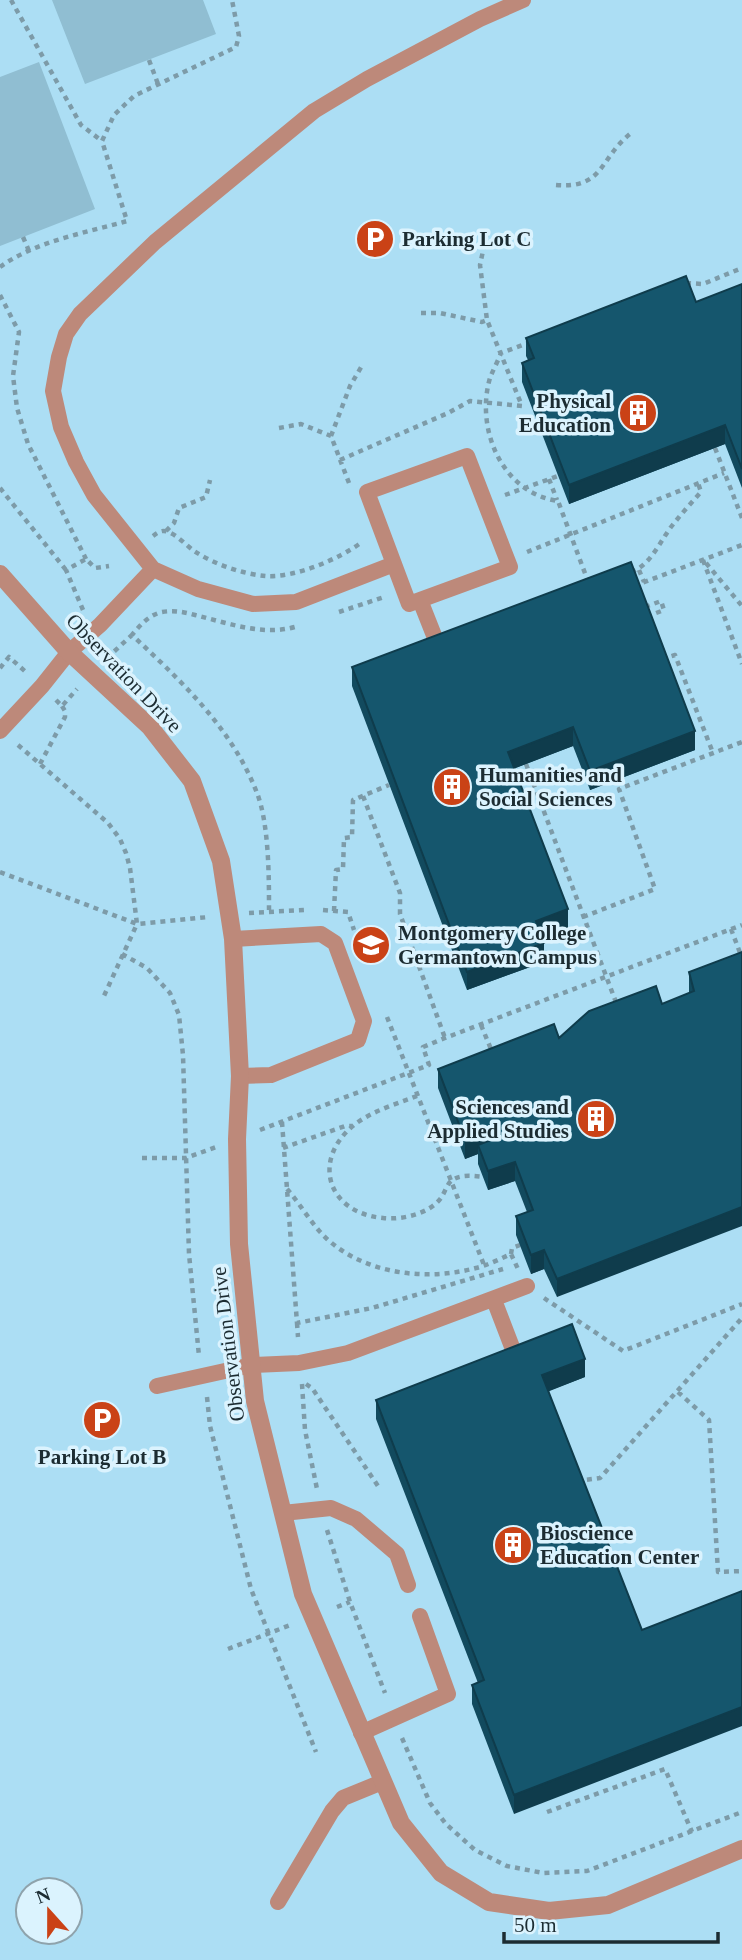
<svg xmlns="http://www.w3.org/2000/svg" width="742" height="1960" font-family="'Times New Roman',serif">
<rect width="100%" height="100%" fill="#c0e9fb"/>
<path fill="#acdef4" fill-rule="evenodd" d="M 0,0 L 742,0 L 742,1960 L 0,1960 ZM 28,1890 L 70,1890 L 70,1932 L 28,1932 Z"/>
<path fill="#90bed2" d="M 52,0 L 203,0 L 216,34 L 85,84 Z
M 39,62 L 95,209 L 0,246 L 0,77 Z"/>
<g fill="none" stroke-linecap="round" stroke-linejoin="round">
<path stroke="#7d9ba8" stroke-width="4.5" stroke-dasharray="5 5" stroke-linecap="butt" d="M 11,0 L 81,125 L 102,141
M 149,60 L 158,84
M 556,185 C 604,189 599,159 630,134
M 23,237 L 29,251
M 0,267 C 36,241 85,233 127,221 L 102,141 L 114,115 L 134,96 L 236,47 L 239,36 L 232,0
M 686,283 L 703,284 L 742,268
M 0,295 L 19,332 L 13,376 L 17,408 L 28,444 L 86,559
M 421,313 L 440,313 L 482,322 L 487,320
M 531,342 L 501,353 C 498,361 493,370 490,378 C 475,429 502,493 558,501 L 589,584
M 279,428 L 301,424 L 331,436 L 349,483
M 331,436 L 350,386 L 363,364
M 715,448 L 742,518
M 340,460 L 448,413 L 470,401 L 522,406 L 487,320 L 480,265 L 487,232
M 549,479 L 557,500
M 0,488 L 66,570
M 505,495 L 558,476
M 166,531 L 174,523 L 179,508 L 206,497 L 210,480
M 153,536 C 157,533 162,529 168,532 C 177,535 186,545 194,551 C 214,564 242,574 266,576 C 295,578 339,559 362,542
M 527,552 L 724,473
M 703,560 L 742,664
M 706,563 L 742,606
M 639,570 L 644,582
M 631,572 C 652,565 661,538 675,522 C 683,512 692,502 701,492 L 698,483
M 634,586 L 742,545
M 645,607 L 661,601 L 664,610 L 651,615
M 83,610 L 66,570 L 86,559 L 95,568 L 109,566
M 339,612 L 384,597
M 107,658 L 132,635
M 662,659 L 675,655 L 713,753
M 0,668 L 9,657 L 27,673
M 56,700 L 62,706 L 77,689
M 18,745 L 108,823 L 120,839 L 126,853 L 130,868 L 137,924 L 103,998
M 40,764 L 65,717 L 65,711 L 62,706
M 526,764 L 617,1005
M 363,796 L 400,893 L 400,914 L 445,1038
M 0,872 L 137,924 L 209,917
M 269,910 C 269,877 269,824 257,793 C 232,728 181,681 132,635 C 140,625 149,615 162,612 C 174,610 184,612 195,615 C 228,623 264,637 298,626
M 323,910 L 348,912 L 354,930
M 334,911 L 336,870 L 343,869 L 344,838 L 352,837 L 353,800 L 389,785
M 249,913 L 304,910
M 583,917 L 655,889 L 619,789 L 742,742
M 731,929 L 742,958
M 122,954 L 147,968 L 170,993 L 179,1015 L 183,1055 L 189,1254 L 199,1356
M 387,1017 L 484,1265
M 481,1025 L 493,1054
M 417,1096 C 396,1104 372,1111 354,1125 C 311,1160 327,1213 383,1218 C 402,1220 429,1214 441,1198 C 445,1192 447,1184 452,1180 C 462,1174 473,1176 484,1177
M 282,1122 L 297,1323 L 372,1308 L 503,1269
M 260,1130 L 429,1065 L 423,1047 L 445,1038 L 742,925
M 283,1148 L 345,1126 L 352,1126
M 142,1158 L 186,1158 L 216,1147
M 287,1189 C 301,1205 312,1225 327,1239 C 367,1275 427,1281 476,1268 C 488,1265 500,1259 511,1254 L 518,1269
M 511,1254 L 512,1248 L 520,1245
M 544,1298 L 623,1351 L 742,1304
M 297,1323 L 298,1337
M 302,1384 L 305,1430 L 317,1489
M 306,1384 L 312,1388 L 380,1489
M 678,1392 L 709,1420 L 718,1572 L 742,1571
M 207,1397 L 210,1426 L 251,1589 L 316,1752
M 577,1481 L 600,1478 L 742,1318
M 327,1530 L 350,1602 L 385,1693
M 337,1607 L 350,1602
M 228,1649 L 293,1624
M 402,1738 L 430,1803 L 446,1824 L 475,1850 L 507,1866 L 543,1873 L 587,1871 L 742,1812
M 547,1812 L 665,1769 L 692,1832"/>
<path stroke="#bd897a" stroke-width="16" d="M 467,456 L 510,567 L 409,604 L 367,492 Z
M 394,564 L 296,602 L 253,604 L 198,589 L 153,569 L 94,495 L 76,462 L 61,427 L 53,391 L 59,357 L 66,334 L 80,314 L 155,242 L 314,111 L 367,79 L 480,19 L 523,0
M 420,600 L 437,643
M 0,731 L 42,686 L 69,652 L 100,625 L 153,569
M 233,939 L 321,934 L 335,943 L 364,1021 L 358,1040 L 271,1075 L 240,1076
M 494,1300 L 517,1360
M 157,1386 L 252,1365 L 299,1363 L 348,1353 L 527,1286
M 283,1513 L 331,1508 L 356,1519 L 397,1554 L 408,1585
M 361,1733 L 448,1694 L 420,1616
M 278,1902 L 332,1811 L 343,1798 L 382,1782"/>
<path stroke="#bd897a" stroke-width="18" d="M 0,574 L 69,652 L 150,727 L 192,781 L 221,861 L 233,939 L 240,1076 L 237,1139 L 239,1244 L 255,1401 L 303,1594 L 401,1823 L 441,1873 L 489,1902 L 549,1911 L 608,1905 L 742,1849"/>
</g>
<path fill="#124a5e" d="M 742,284 L 742,488 L 725,444 L 569,504 L 522,382 L 522,363 L 528,360 L 526,356 L 526,338 L 696,302 Z
M 352,667 L 695,750 L 590,790 L 573,746 L 515,768 L 568,928 L 542,938 L 544,962 L 467,990 L 352,686 Z
M 742,952 L 557,1297 L 544,1269 L 531,1274 L 516,1235 L 516,1216 L 527,1212 L 515,1181 L 488,1190 L 478,1164 L 478,1154 L 465,1159 L 438,1088 L 438,1069 L 559,1038 L 662,1004 L 689,993 L 689,972 Z
M 585,1377 L 548,1391 L 514,1814 L 472,1704 L 472,1685 L 478,1683 L 376,1419 L 376,1400 Z"/>
<path fill="#0f3c4c" d="M 725,425 L 725,444 L 569,504 L 569,485 Z
M 573,727 L 573,746 L 508,771 L 508,752 Z
M 695,731 L 695,750 L 590,790 L 590,771 Z
M 568,909 L 568,928 L 536,940 L 536,921 Z
M 544,943 L 544,962 L 467,990 L 467,972 Z
M 488,1131 L 488,1150 L 478,1145 L 478,1154 L 465,1159 L 465,1140 Z
M 515,1162 L 515,1181 L 488,1190 L 488,1171 Z
M 742,1207 L 742,1226 L 557,1297 L 557,1279 Z
M 544,1250 L 544,1269 L 531,1274 L 531,1255 Z
M 585,1359 L 585,1377 L 542,1394 L 542,1375 Z
M 742,1707 L 742,1726 L 514,1814 L 514,1795 Z"/>
<path fill="#15566d" stroke="#0f3c4c" stroke-width="2" d="M 686,276 L 696,302 L 742,284 L 742,469 L 725,425 L 569,485 L 522,363 L 534,358 L 526,338 Z
M 631,562 L 695,731 L 590,771 L 573,727 L 508,752 L 568,909 L 536,921 L 544,943 L 467,972 L 352,667 Z
M 742,952 L 742,1207 L 557,1279 L 544,1250 L 531,1255 L 516,1216 L 533,1210 L 515,1162 L 488,1171 L 478,1145 L 491,1140 L 488,1131 L 465,1140 L 438,1069 L 554,1024 L 559,1038 L 589,1011 L 656,986 L 662,1004 L 694,991 L 689,972 Z
M 572,1324 L 585,1359 L 542,1375 L 642,1630 L 742,1591 L 742,1707 L 514,1795 L 472,1685 L 484,1680 L 376,1400 Z"/>
<defs>
<symbol id="parking-disc" viewBox="-11 -11 22 22"><circle r="9.5" fill="#ca4216" stroke="#dbf3fe"/><path d="M-3.5-5.5H1a3.5 3.5 0 0 1 0 7H-1V5.5H-3.5ZM-1-3.4V-.6H.8a1.4 1.4 0 0 0 0-2.8Z" fill="#fff"/></symbol>
<symbol id="building-disc" viewBox="-11 -11 22 22"><circle r="9.5" fill="#ca4216" stroke="#dbf3fe"/><path d="M-4-6H4V6H1V3H-1V6H-4ZM-2.5-4.3h1.7v1.8h-1.7ZM.8-4.3h1.7v1.8H.8ZM-2.5-1h1.7V.8h-1.7ZM.8-1h1.7V.8H.8Z" fill="#fff"/></symbol>
<symbol id="university-disc" viewBox="-11 -11 22 22"><circle r="9.5" fill="#ca4216" stroke="#dbf3fe"/><path d="M0-5L7-2L0 1L-7-2ZM-4 1L0 2.5L4 1V4Q0 6-4 4Z" fill="#fff"/></symbol>
</defs>
<g fill-rule="evenodd">
<use href="#parking-disc" x="353" y="217" width="44" height="44"/>
<use href="#building-disc" x="616" y="391" width="44" height="44"/>
<use href="#building-disc" x="430" y="765" width="44" height="44"/>
<use href="#university-disc" x="349" y="923" width="44" height="44"/>
<use href="#building-disc" x="574" y="1097" width="44" height="44"/>
<use href="#parking-disc" x="80" y="1398" width="44" height="44"/>
<use href="#building-disc" x="491" y="1523" width="44" height="44"/>
</g>
<g text-anchor="middle" dominant-baseline="central" stroke-width="7" stroke-linejoin="round" paint-order="stroke">
<g font-size="21" font-weight="bold" fill="#1c2c32" stroke="#dbf3fe" text-anchor="start">
<text x="402" y="239">Parking Lot C</text>
<text x="611" y="401" text-anchor="end">Physical<tspan x="611" dy="24">Education</tspan></text>
<text x="479" y="775">Humanities and<tspan x="479" dy="24">Social Sciences</tspan></text>
<text x="398" y="933">Montgomery College<tspan x="398" dy="24">Germantown Campus</tspan></text>
<text x="569" y="1107" text-anchor="end">Sciences and<tspan x="569" dy="24">Applied Studies</tspan></text>
<text x="102" y="1457" text-anchor="middle">Parking Lot B</text>
<text x="540" y="1533">Bioscience<tspan x="540" dy="24">Education Center</tspan></text>
</g>
<g font-size="21" fill="#1c2c32" stroke="#dbf3fe">
<text transform="translate(124 673) rotate(46)">Observation Drive</text>
<text transform="translate(228 1344) rotate(-97)">Observation Drive</text>
</g>
</g>
<g transform="translate(49 1911) rotate(339)"><circle r="33" fill="#dbf3fe" stroke="#8fa3ac" stroke-width="2"/>
<path d="M0-5L12 26L0 18L-12 26Z" fill="#ca4216"/>
<text y="-10" font-size="19" font-weight="bold" text-anchor="middle" fill="#1c2c32">N</text>
</g>
<path d="M504 1932v10h214v-10" fill="none" stroke="#1c2c32" stroke-width="3.5"/>
<text x="514" y="1932" font-size="21" fill="#1c2c32" stroke="#dbf3fe" stroke-width="5" paint-order="stroke">50 m</text>
</svg>
